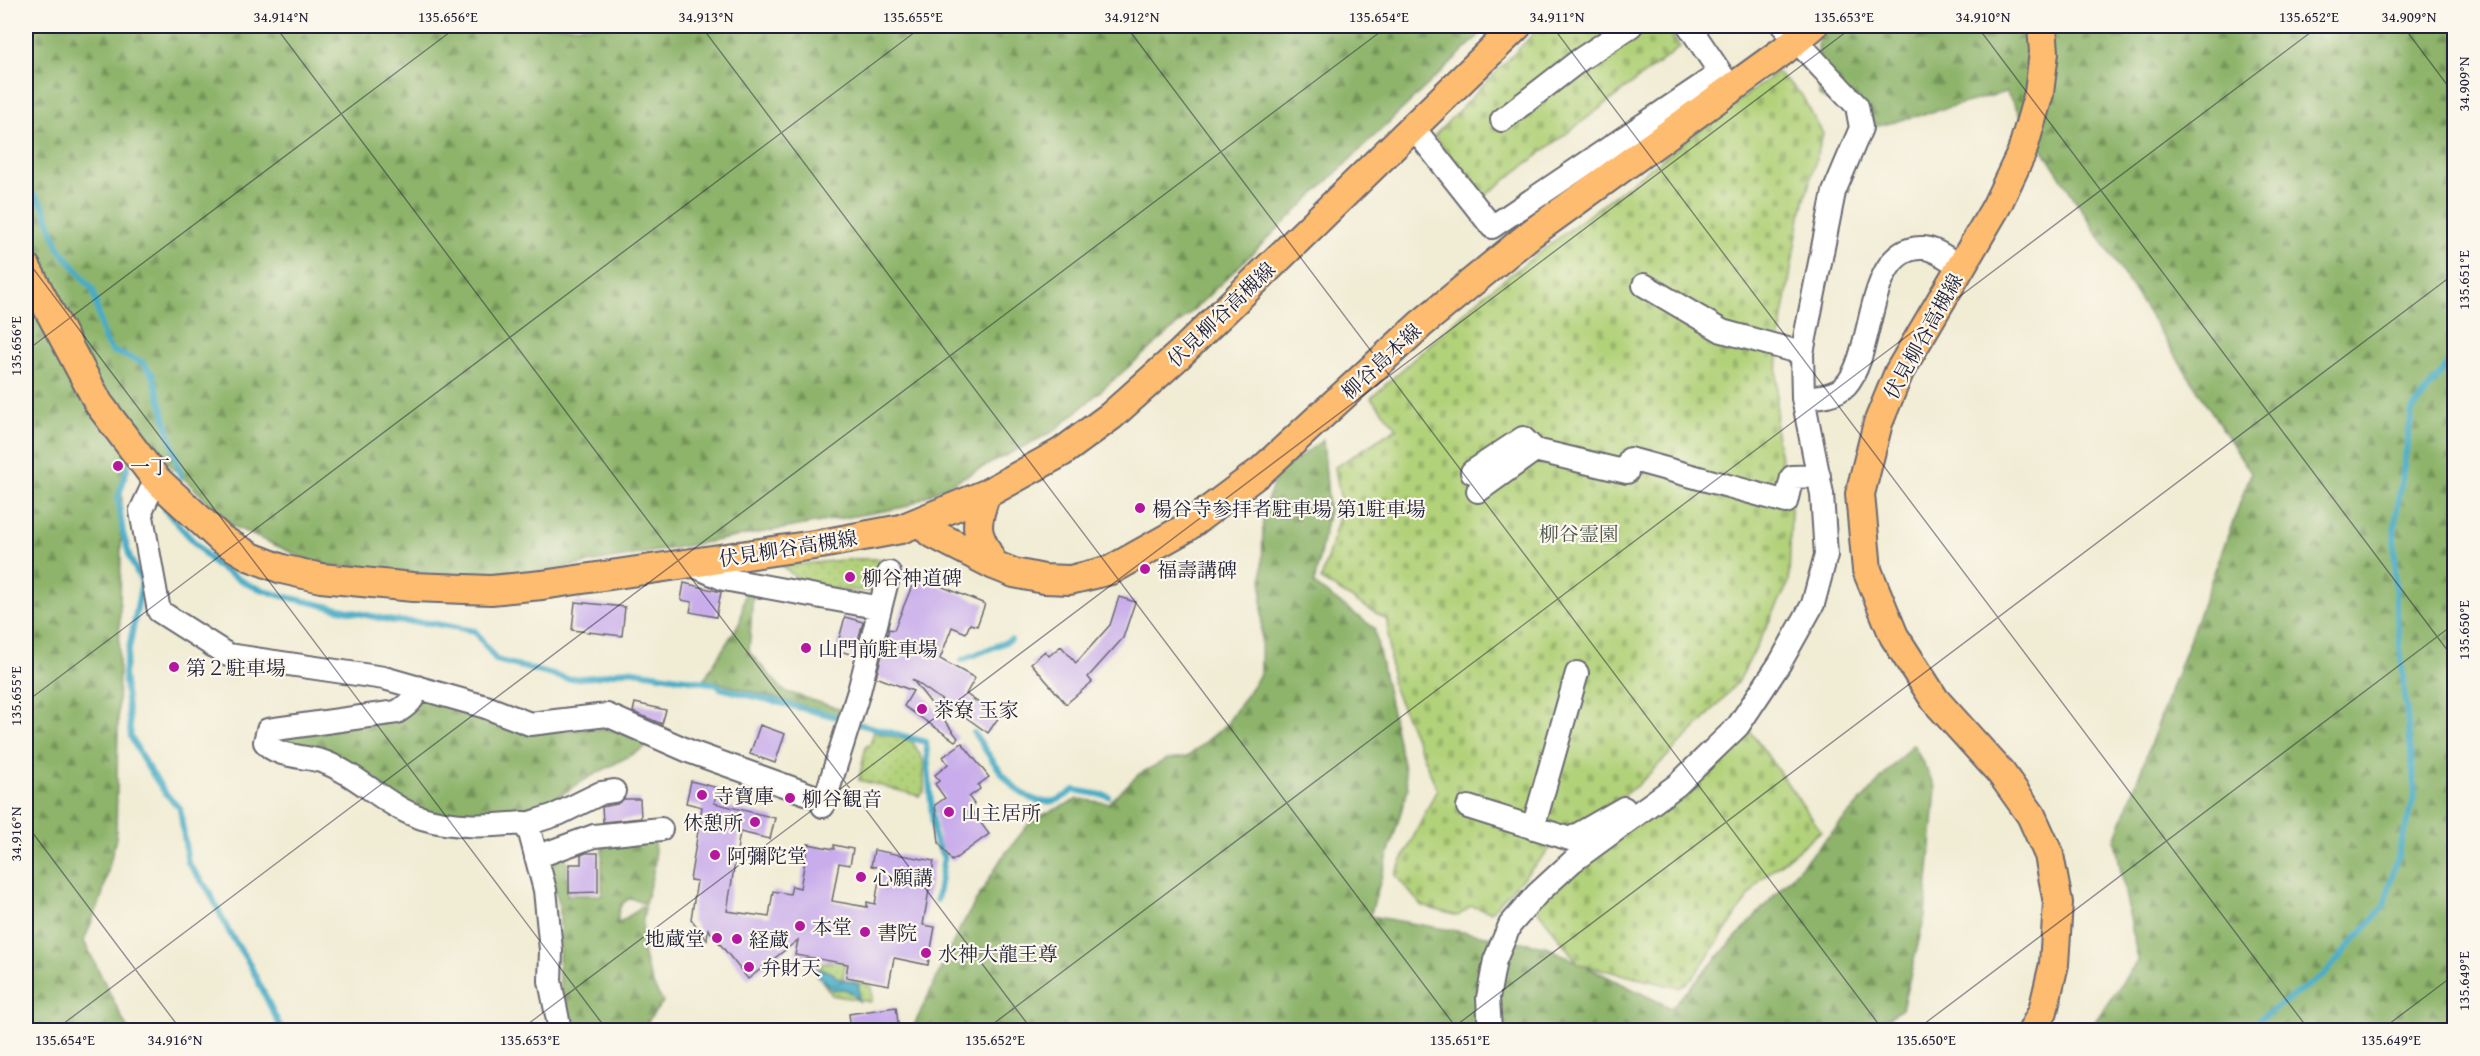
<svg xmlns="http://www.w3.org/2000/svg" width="2480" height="1056" font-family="'Gentium Book Plus','Noto Serif JP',serif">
<defs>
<pattern id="forest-firs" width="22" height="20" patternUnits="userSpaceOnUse" patternTransform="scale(1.5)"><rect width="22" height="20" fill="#8db46a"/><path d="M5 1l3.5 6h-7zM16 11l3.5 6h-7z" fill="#739258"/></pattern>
<pattern id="cemetery-stones" width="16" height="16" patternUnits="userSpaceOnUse" patternTransform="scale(1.5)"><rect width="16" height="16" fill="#b2d27a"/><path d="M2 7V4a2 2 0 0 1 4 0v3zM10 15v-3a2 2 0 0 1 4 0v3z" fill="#99b46a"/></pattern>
<pattern id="garden-dots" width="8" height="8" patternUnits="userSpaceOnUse" patternTransform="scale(1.5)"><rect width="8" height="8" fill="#b2d27a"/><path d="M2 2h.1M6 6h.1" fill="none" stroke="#99b46a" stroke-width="1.8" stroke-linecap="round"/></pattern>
<pattern id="water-waves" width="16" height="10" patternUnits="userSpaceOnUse" patternTransform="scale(1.5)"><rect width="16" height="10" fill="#46acc6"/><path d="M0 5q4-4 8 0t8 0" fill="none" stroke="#3a8ca2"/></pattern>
</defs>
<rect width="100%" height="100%" fill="#fbf7ec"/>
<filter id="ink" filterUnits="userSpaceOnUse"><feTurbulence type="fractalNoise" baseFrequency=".0167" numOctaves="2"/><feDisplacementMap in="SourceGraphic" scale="12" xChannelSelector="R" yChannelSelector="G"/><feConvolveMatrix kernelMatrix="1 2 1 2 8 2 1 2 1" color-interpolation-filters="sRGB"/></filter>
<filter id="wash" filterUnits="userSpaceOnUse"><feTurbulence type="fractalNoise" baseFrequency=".008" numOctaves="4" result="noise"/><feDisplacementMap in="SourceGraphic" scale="24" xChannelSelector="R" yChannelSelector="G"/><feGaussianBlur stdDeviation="1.35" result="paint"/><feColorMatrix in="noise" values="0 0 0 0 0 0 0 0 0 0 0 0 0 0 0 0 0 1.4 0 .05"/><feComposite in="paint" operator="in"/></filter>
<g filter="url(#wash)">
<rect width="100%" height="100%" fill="#f1ecd4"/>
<path fill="url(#forest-firs)" stroke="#586b52" stroke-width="1.5" d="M 26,26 L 1489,26 L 1182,321 L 1054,431 L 905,507 L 516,576 L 455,576 L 319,565 L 233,526 L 167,462 L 142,455 L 126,464 L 122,492 L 116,838 L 102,896 L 84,941 L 128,1030 L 26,1030 Z
M 1818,26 L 2454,26 L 2454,1030 L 2089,1030 L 2138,960 L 2115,840 L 2251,473 L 2006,92 L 1879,126 L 1819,96 Z
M 1323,440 L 1329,510 L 1314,584 L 1374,628 L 1408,788 L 1370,916 L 1545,946 L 1671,1008 L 1913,744 L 1936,788 L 1925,916 L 1902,1009 L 1869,1030 L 912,1030 L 960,928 L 1001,859 L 1032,820 L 1078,799 L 1108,803 L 1139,774 L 1167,759 L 1187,757 L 1226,725 L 1261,673 L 1263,512 L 1277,474 Z
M 745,592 L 753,593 L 749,652 L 784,691 L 846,711 L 844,717 L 704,679 L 740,622 Z
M 424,695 L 528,733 L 605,728 L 636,737 L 648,746 L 586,779 L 524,818 L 423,814 L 278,746 L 272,734 Z
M 652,837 C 660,859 650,883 645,904 L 631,898 C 619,903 617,911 618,923 L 637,911 L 641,906 L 645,907 C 638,941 644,973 663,1002 L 647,1022 L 654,1030 L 569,1030 L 559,979 L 560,907 L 545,857 L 563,851 L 567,862 L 567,895 L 602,895 L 602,840 Z"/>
<path fill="url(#cemetery-stones)" stroke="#6a7a5a" stroke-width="1.5" d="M 1541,26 L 1665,26 L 1680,47 L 1483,197 L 1434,136 Z
M 1777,72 L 1801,94 L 1823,134 L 1800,217 L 1778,346 L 1776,434 L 1791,508 L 1789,582 L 1740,679 L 1705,719 L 1638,785 L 1560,838 L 1491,912 L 1471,906 L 1458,916 L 1422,906 L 1395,875 L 1437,789 L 1392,684 L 1387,620 L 1321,580 L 1342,507 L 1335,467 L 1397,428 L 1371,398 L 1485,294 Z
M 1748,728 L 1821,831 L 1760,880 L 1693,978 L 1679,988 L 1579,964 L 1536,908 L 1581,859 Z"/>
<path fill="url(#garden-dots)" stroke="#6a7a5a" stroke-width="1.5" d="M 853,559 L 885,559 L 879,592 L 808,587 L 782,566 Z
M 874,732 L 912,741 L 924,762 L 924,792 L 919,796 L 859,780 L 866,746 L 870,745 Z
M 831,951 L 847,954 L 843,977 L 845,980 L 871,985 L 872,1000 L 870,1002 L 832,995 L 820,978 L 821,964 L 829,962 Z"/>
<path fill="url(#water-waves)" stroke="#346780" stroke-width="1.5" d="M 813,967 L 833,973 L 837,978 L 859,983 L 859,1001 C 851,990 845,987 832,990 L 819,977 Z"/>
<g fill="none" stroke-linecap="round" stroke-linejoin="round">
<path stroke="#46acc6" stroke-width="6" d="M 26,189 L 31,192 L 43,205 L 59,248 L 93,290 L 104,339 L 112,351 L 142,362 L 153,375 L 181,477
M 128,466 L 118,498 L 123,533 L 130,558 L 142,582 L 124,674 L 131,737 L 145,763 L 166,794 L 180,808 L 188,863 L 209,891 L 229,932 L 249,963 L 282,1030
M 165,510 L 215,565 L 249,585 L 278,595 L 393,621 L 431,623 L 475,631 L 496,660 L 568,679 L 595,677 L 628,670 L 716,684 L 720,688 L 837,717
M 962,660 L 1011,640
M 859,724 L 926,742 L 934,838 L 944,858 L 937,900
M 974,733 C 992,758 1019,813 1058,800 C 1064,798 1069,793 1074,790 L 1108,796
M 2243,1030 L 2324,975 L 2384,906 L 2415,793 L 2396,608 L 2394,531 L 2412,411 L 2454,356"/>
</g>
<g id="blocks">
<path fill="#c8aceb" d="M 916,576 L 985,604 L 977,626 L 970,624 L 966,633 L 952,627 L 940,659 L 975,678 L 966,694 L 999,717 L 988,733 L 912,679 L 958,738 L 955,741 L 904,706 L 913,691 L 876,677 L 889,629 L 894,630 Z
M 684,583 L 721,592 L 716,617 L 690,612 L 692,602 L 681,600 Z
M 1119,597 L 1135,602 L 1123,638 L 1088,677 L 1092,682 L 1066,704 L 1031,663 L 1045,651 L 1049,656 L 1061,646 L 1076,663 L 1110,625 Z
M 575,602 L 625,607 L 622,636 L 572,630 Z
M 845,617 L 863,622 L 854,655 L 836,650 Z
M 635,703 L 666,710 L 662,724 L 633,712 Z
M 760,725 L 785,734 L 775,763 L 750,754 Z
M 962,743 L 989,777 L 978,785 L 980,789 L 969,797 L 974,804 L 969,807 L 989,834 L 952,861 L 939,843 L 935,805 L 945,798 L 935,784 L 939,781 L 935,775 L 948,764 L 943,757 Z
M 691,781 L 718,788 L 714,803 L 775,818 L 770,839 L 740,832 L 727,911 L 769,917 L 773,891 L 790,894 L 792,886 L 800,888 L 808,844 L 834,849 L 834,845 L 853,849 L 850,865 L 839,863 L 832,901 L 867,907 L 867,902 L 875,904 L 881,868 L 871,866 L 874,850 L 934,861 L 923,925 L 935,927 L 928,965 L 894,958 L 889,985 L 846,977 L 848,964 L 795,955 L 798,940 L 748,979 L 708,929 L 707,940 L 691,919 L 697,881 L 690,880 L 702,807 L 686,803 Z
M 624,799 L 640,799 L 641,818 L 603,822 L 602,807 L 617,804 Z
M 586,853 L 598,853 L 598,892 L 569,893 L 569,864 L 581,864 L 581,855 Z
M 896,1007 L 899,1030 L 851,1030 L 849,1014 Z"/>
</g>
</g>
<g filter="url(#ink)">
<use href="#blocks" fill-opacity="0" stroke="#6a6971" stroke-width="1.5"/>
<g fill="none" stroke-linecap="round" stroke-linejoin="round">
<defs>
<path id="minor" d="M 1689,26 L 1728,84
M 1502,120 L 1581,59 L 1631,26
M 1413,127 L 1492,227 L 1720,73
M 1644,285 L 1722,331 L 1802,353
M 1803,398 C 1817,397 1836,396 1846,385 C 1876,352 1865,244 1924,248 C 1936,249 1951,261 1961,267
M 1472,472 L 1523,438 L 1535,450
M 156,479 L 141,511 L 159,611 L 228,655 L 384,678 L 486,707 L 530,724 L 607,715 L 691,752 L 825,800
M 1478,491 L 1535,450 L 1627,472 L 1630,459 L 1786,502 L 1792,477 L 1819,476
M 690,564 L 724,579 L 876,607
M 417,687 C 414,700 408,705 397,712 L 268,730 L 265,742 C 275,757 305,756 321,761 C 357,773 388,808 422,818 C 454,828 490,826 523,823 L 530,833 L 545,890 L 551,950 L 550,981 L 560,1030
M 823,806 L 859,691 L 889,573
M 1468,807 L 1570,839 L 1624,808
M 524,825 L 558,814 L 601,793 L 614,791
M 1533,828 L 1577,673
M 536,857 L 594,836 L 661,829
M 1490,1030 L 1488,998 L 1495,960 L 1510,925 L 1537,894 L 1573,861 L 1677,785 L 1738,726 L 1780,663 L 1813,604 L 1826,555 L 1822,494 L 1803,398 L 1802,353 L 1834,192 L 1861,128 L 1857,106 L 1783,26"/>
<path id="major" d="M 26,267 L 99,404 L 156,479 L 221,539 L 251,557 L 282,569 L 321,578 L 413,587 L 491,590 L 542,585 L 821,544 L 901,529 L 986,494 L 1062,452 L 1111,416 L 1179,355 L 1517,26
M 986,494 C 973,529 976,533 994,565
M 922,522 L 930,532 L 994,565 L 1014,573 L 1044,579 L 1070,580 L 1111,570 L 1184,529 L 1261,471 L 1421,324 L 1532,233 L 1783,51 L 1813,26
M 2033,1030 L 2043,1011 L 2054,964 L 2058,903 L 2049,855 L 2031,815 L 2001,773 L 1935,700 L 1894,636 L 1867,570 L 1860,494 L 1878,423 L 1899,372 L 1996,207 L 2022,152 L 2039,93 L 2044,52 L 2042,26"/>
</defs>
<use href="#minor" stroke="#6a6971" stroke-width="26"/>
<use href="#major" stroke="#6a6971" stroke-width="32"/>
<use href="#minor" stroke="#fff" stroke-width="22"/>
<use href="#major" stroke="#fdbc70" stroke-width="28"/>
</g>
</g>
<path fill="none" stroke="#22223b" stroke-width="1.5" stroke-opacity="0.45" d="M 275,26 L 1032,1030M 701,26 L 1458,1030M 1126,26 L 1883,1030M 1552,26 L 2309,1030M 1977,26 L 2454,659M 2403,26 L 2454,94M 26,259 L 607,1030M 26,351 L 458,26M 26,702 L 923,26M 26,824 L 181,1030M 55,1030 L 1388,26M 520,1030 L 1854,26M 985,1030 L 2319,26M 1450,1030 L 2454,274M 1916,1030 L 2454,624M 2381,1030 L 2454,975"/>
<g fill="#b5179e" stroke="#fbf7ec" stroke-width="2">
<circle cx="118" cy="466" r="6"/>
<circle cx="1140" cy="508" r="6"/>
<circle cx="1145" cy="569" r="6"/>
<circle cx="850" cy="577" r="6"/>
<circle cx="806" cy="648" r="6"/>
<circle cx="174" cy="667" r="6"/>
<circle cx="922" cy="709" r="6"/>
<circle cx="702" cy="795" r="6"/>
<circle cx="790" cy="798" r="6"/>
<circle cx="949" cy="812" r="6"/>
<circle cx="755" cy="822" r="6"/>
<circle cx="715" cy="855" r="6"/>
<circle cx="861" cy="877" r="6"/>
<circle cx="800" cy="926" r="6"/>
<circle cx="865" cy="932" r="6"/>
<circle cx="717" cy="938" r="6"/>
<circle cx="737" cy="939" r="6"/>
<circle cx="926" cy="953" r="6"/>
<circle cx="749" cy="967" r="6"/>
</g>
<g text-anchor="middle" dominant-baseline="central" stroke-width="4.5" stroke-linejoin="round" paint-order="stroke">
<g font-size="20" fill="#22223b" stroke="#fbf7ec">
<text transform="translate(1221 314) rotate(-44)">伏見柳谷高槻線</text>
<text transform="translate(1923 336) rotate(-61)">伏見柳谷高槻線</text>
<text transform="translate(1381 361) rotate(-43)">柳谷島本線</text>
<text transform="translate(788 548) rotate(-9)">伏見柳谷高槻線</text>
</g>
<g font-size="20" fill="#22223b" stroke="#fbf7ec" text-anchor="start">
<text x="130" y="466">一丁</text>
<text x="1152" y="508">楊谷寺参拝者駐車場 第1駐車場</text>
<text x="1157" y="569">福壽講碑</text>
<text x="862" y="577">柳谷神道碑</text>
<text x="818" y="648">山門前駐車場</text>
<text x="186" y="667">第２駐車場</text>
<text x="934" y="709">茶寮 玉家</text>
<text x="714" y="795">寺寶庫</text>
<text x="802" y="798">柳谷観音</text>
<text x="961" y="812">山主居所</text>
<text x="743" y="822" text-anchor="end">休憩所</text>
<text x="727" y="855">阿彌陀堂</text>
<text x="873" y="877">心願講</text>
<text x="812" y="926">本堂</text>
<text x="877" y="932">書院</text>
<text x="705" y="938" text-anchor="end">地蔵堂</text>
<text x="749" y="939">経蔵</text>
<text x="938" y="953">水神大龍王尊</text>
<text x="761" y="967">弁財天</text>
</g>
<g font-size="20" fill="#4d574e" stroke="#fbf7ec">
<text x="1579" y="533">柳谷霊園</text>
</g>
</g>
<rect width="2480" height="1056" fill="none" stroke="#fbf7ec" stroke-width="66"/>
<rect x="33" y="33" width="2414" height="990" fill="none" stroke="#22223b" stroke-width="2"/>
<g font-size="15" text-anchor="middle" fill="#22223b">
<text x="281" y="22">34.914°N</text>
<text x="448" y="22">135.656°E</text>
<text x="706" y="22">34.913°N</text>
<text x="913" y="22">135.655°E</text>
<text x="1132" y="22">34.912°N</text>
<text x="1379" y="22">135.654°E</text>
<text x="1557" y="22">34.911°N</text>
<text x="1844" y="22">135.653°E</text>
<text x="1983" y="22">34.910°N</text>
<text x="2309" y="22">135.652°E</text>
<text x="2409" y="22">34.909°N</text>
<text transform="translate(2464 84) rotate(-90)" y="5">34.909°N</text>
<text transform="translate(2464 280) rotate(-90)" y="5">135.651°E</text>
<text transform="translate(16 346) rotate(-90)" y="5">135.656°E</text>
<text transform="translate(2464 630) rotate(-90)" y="5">135.650°E</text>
<text transform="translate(16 696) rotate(-90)" y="5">135.655°E</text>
<text transform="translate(16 834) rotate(-90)" y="5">34.916°N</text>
<text transform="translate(2464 981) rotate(-90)" y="5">135.649°E</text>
<text x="65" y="1045">135.654°E</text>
<text x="175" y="1045">34.916°N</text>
<text x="530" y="1045">135.653°E</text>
<text x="995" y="1045">135.652°E</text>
<text x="1460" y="1045">135.651°E</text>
<text x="1926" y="1045">135.650°E</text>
<text x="2391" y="1045">135.649°E</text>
</g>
</svg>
